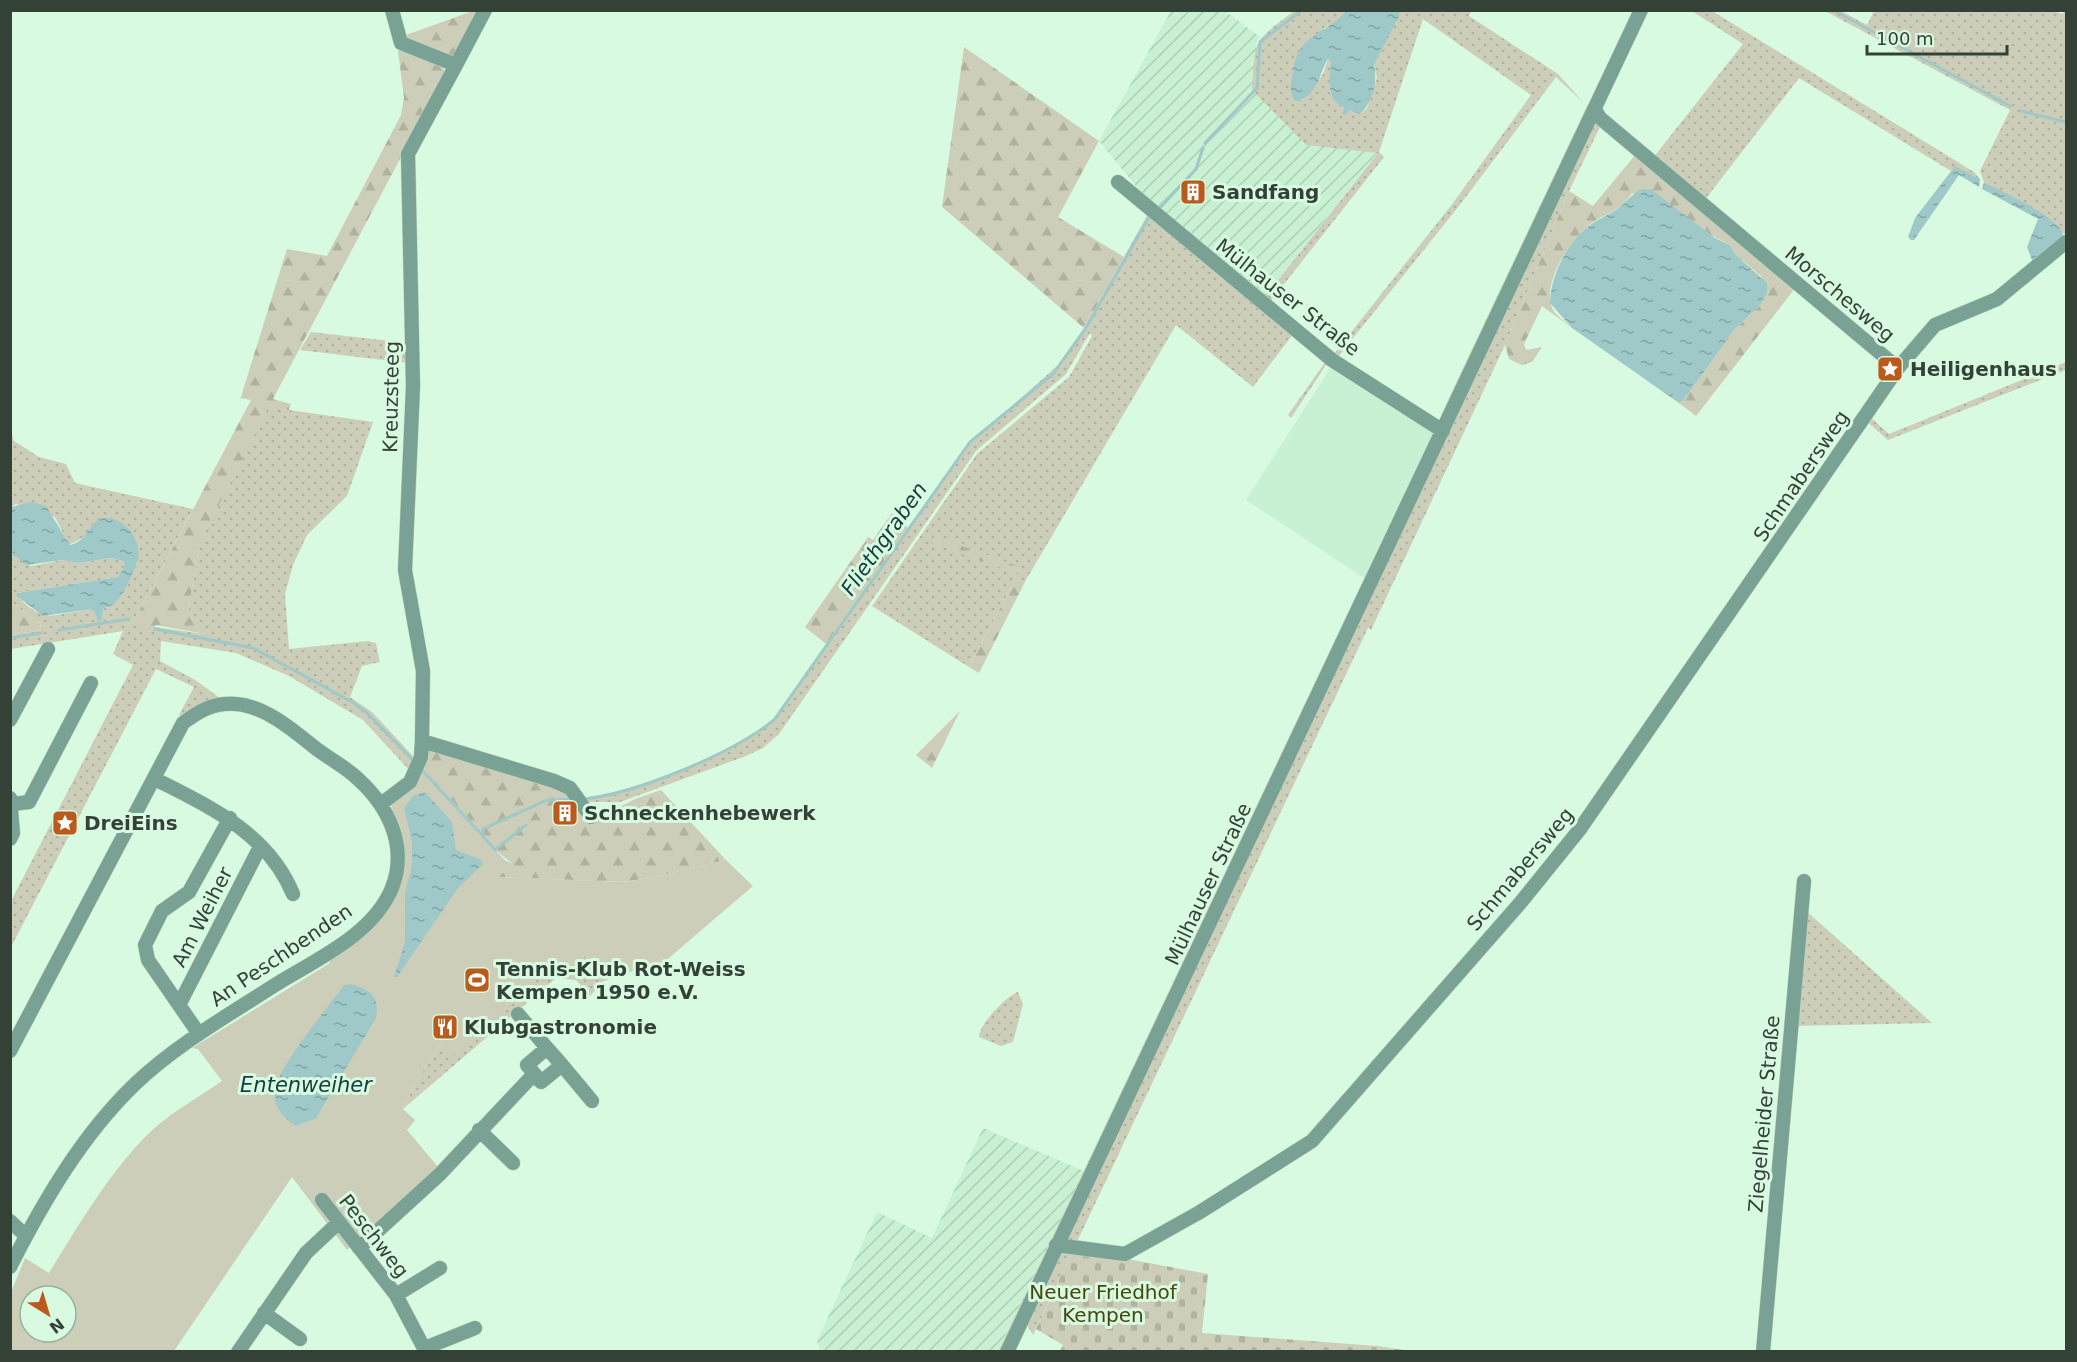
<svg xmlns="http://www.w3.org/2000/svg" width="2077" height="1362" font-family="'DejaVu Sans',sans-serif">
<defs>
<pattern id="industrial-furrows" width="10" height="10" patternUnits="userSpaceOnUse" patternTransform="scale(1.5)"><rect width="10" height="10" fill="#c8f0d2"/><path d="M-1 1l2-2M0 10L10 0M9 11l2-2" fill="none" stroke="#accfb5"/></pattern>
<pattern id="grass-dots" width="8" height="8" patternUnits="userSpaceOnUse" patternTransform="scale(1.5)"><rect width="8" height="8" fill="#cdceb9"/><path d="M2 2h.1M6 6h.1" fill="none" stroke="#b0b2a0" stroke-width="1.8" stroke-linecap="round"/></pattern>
<pattern id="forest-firs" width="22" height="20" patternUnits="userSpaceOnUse" patternTransform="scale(1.5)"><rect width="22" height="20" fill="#cdceb9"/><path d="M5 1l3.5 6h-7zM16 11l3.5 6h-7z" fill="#b0b2a0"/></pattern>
<pattern id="cemetery-stones" width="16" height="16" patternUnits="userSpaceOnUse" patternTransform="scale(1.5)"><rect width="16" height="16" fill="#cdceb9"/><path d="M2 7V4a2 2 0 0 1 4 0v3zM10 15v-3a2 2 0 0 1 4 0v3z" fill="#b0b2a0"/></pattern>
<pattern id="water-ripples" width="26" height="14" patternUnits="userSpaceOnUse" patternTransform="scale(1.5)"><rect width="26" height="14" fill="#9ec9c8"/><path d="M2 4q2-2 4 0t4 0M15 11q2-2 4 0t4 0" fill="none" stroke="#81a5a3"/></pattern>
</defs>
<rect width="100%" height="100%" fill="#d8fae0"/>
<path fill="#c8f0d2" d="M 1333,364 L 1434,431 L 1364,578 L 1246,500 Z"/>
<path fill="url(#industrial-furrows)" d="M 1224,10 L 1260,37 L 1255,45 L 1378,152 L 1264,298 L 1154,208 L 1099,141 L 1171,11 Z
M 983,1128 L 1084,1171 L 998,1351 L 820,1351 L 817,1341 L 877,1212 L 932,1238 Z"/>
<path fill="url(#grass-dots)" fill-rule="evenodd" d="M 2051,10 L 2062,14 L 2066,11 L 2066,237 L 2064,239 L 2065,234 L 1984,182 L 1980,171 L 2010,110 L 1825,11 L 1841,11 L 1867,25 L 1874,11 Z
M 1294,11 L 1347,11 L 1337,22 L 1324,28 L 1294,100 L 1303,100 L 1323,74 L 1328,59 L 1331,62 L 1330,92 L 1344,107 L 1342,114 L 1349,110 L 1359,115 L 1367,108 L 1377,78 L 1374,65 L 1399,11 L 1471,11 L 1469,16 L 1558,74 L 1590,110 L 1438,421 L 1332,356 L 1264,298 L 1378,153 L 1306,145 L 1252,90 C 1256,37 1252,43 1294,11 ZM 1423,19 L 1531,95 L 1453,203 L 1334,354 L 1270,302 L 1384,157 L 1379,152 ZM 1556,77 L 1587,106 L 1438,421 L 1338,357 L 1459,206 Z
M 1692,11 L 1712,11 L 1974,172 L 1980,179 L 1955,167 L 1951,171 L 1799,78 L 1704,201 L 1653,158 L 1743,44 Z
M 1593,124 L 1601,125 L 1569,191 L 1505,345 L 1371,630 L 1368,628 L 1076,1244 L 1067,1240 Z
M 1148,214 L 1328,362 L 1291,418 L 1288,415 L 1326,361 L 1293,334 L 1253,387 L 1176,325 L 1026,580 L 1015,580 L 969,667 L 872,606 L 977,454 L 1069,377 L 1092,336 L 1090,333 L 1066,374 L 976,451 L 779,734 L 763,748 L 746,756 L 620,802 L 584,802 L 581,798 C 634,793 732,754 773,720 L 964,449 L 1057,366 L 1084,328 Z
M 311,332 L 408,343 L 408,363 L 300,350 Z
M 2066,362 L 2066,370 L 1888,440 L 1865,420 L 1868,415 L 1889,434 Z
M 268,407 L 373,422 L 347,496 L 307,535 L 293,565 L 285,594 L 289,649 L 368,641 L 376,643 L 380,662 L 362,666 L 350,697 L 372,712 L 415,758 L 410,771 L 363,720 L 289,676 L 236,653 L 161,641 L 160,661 L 197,681 L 221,699 L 185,717 L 179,715 L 194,687 L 156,669 L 11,947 L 11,901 L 133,665 L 113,654 L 123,631 L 11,649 L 11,635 L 41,630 L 40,623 L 11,603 L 11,552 L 31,566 L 63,560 L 78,563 L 111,558 L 123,561 L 125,566 L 118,577 L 17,593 C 22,604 38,615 50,616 L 93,609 L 102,620 L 103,609 L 116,602 L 138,562 L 96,521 L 86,536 L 69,545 L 55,517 L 16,504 L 11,507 L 11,438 L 12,435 L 14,441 L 39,457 L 66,464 L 75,483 L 193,509 L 137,615 L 127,623 L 204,634 L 188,612 L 200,542 Z
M 1434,431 L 1003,1351 L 998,1352 Z
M 1804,909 L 1932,1023 L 1794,1026 Z
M 584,956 L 627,973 L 604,981 L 590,996 L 576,980 L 556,978 L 403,1109 L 417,1080 L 442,1043 L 452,1054 L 549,969 L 577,971 Z
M 1018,992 L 1023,1004 L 1013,1042 L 1001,1046 L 979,1037 C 978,1026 1007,995 1018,992 Z
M 1074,1249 L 1033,1335 L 1027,1325 L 1063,1250 Z"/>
<path fill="url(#forest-firs)" d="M 473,11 L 480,11 L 454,58 L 413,46 L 403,36 Z
M 964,47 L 1099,141 L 1058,217 L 1124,257 L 1084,328 L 942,207 Z
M 398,51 C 414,50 438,58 446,72 L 273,399 L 291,404 L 289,410 L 268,408 L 200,542 L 188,612 L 205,634 L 156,625 L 152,632 L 127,623 L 137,615 L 251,400 L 241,398 L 243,390 L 287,249 L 327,256 L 401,115 L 404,98 Z
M 1636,154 L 1796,287 L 1696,416 L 1679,403 L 1683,401 L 1735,329 L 1760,305 L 1762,277 L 1735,254 L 1730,245 L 1632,193 C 1618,214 1604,213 1588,226 C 1569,242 1542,283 1552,308 C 1555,315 1566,322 1572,328 L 1542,306 L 1524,344 L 1526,350 L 1542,347 L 1532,362 L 1522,365 L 1509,359 L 1505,345 L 1569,191 L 1593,206 Z
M 892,513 L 908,528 L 826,644 L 805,627 L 868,537 L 873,540 Z
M 934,536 L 1031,571 L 1019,574 L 931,543 Z
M 1015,580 L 1026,580 L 979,673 L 969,667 Z
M 11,603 L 40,623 L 41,630 L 11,635 Z
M 960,711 L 932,768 L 916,755 Z
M 429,747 L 572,794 L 587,824 L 635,799 L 661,790 L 726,860 L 650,878 L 622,882 L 498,877 L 512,863 L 496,851 L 498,850 L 422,768 Z"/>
<path fill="url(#cemetery-stones)" d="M 1074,1249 L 1208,1274 L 1202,1333 L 1377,1346 L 1411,1351 L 1060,1351 L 1063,1345 L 1036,1329 Z"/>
<path fill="#cdceb9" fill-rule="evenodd" d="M 422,768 L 498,850 L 497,852 L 506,861 L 512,863 L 499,877 L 622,882 L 650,878 L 726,860 L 753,886 L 663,963 L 627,973 L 584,956 L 577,971 L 549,969 L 452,1055 L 442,1043 L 417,1080 L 403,1109 L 415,1120 L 407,1130 L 438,1167 L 347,1250 L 292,1177 L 174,1351 L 11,1352 L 11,1292 L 25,1258 L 49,1273 C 78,1226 106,1178 144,1138 C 166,1115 196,1099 222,1081 L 198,1049 L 192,1048 L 330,963 L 329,959 L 402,873 C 407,848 402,830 391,807 ZM 30,1296 L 66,1296 L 66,1332 L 30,1332 Z"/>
<path fill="url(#water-ripples)" d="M 1347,10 L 1399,11 L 1400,14 L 1374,65 C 1378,82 1373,103 1359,115 L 1349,110 L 1345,115 L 1342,114 L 1344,107 C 1325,100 1330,79 1331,62 L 1328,59 C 1319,74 1318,93 1299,101 L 1294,100 C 1289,90 1291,82 1293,72 C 1297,34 1326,35 1347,10 Z
M 1955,166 L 1980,179 L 1979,187 L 1959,175 L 1914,240 L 1911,240 L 1908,237 L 1915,218 Z
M 1984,182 C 2001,192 2066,219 2064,239 L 2035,260 L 2032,260 L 2027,247 L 2038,219 L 1982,189 Z
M 1642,189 L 1652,190 L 1715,238 L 1730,245 L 1735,254 L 1767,283 L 1767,293 L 1760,305 L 1735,329 L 1683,401 L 1679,403 L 1572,328 L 1550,303 C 1550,277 1567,242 1589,226 C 1597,219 1608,216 1617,209 C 1627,202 1631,194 1642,189 Z
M 31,502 L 46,506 L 70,545 C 89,541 89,519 104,518 C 126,516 144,543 137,563 C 133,574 123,595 115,603 C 111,607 107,606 103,609 L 102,620 L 98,621 L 93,609 L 43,616 L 17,596 L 17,593 L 118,577 L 125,566 L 123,561 L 111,558 L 78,563 L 63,560 L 26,565 L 11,552 L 11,507 Z
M 425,792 L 452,822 L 456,850 L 480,859 L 483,864 L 458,888 L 397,977 L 394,977 L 405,942 L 405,893 L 412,865 L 412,842 L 404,808 L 413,796 Z
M 351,984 C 371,990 380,997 376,1018 L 316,1118 L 296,1126 C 283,1118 272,1106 275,1089 C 279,1066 328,1007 344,985 Z"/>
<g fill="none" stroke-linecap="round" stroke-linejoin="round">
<path stroke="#9ec9c8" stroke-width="3" d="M 1833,10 L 2010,106
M 2021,111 L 2066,122
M 1205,143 L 1257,88 L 1260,42 L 1302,10
M 1158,210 L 1196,169 L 1203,148
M 155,629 L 253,648 L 354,703 L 367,713 L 413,760
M 59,630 L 129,619
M 10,638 L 41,633
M 422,770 L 483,836 L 483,829 L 547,800 L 573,799
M 583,799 C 636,794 733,753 774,720 L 970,442 L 1053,374 L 1086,328 L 1149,217
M 483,836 L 495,850 L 526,825"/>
<defs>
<path id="minor" d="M 456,65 L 485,10
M 1595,110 L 1600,118 L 1898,368
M 1118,182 L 1332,360 L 1443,431
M 10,720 L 48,649
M 422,741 L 554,781 L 570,788 L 591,817
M 155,779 C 210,807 268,833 293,894
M 10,798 L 13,833 L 10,839
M 13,804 L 29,802 L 91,683
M 381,804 L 410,782 L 421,757 L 422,741 L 423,671 L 405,570 L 413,386 L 408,154 L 456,65 L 401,43 L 392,10
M 179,1005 L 260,847
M 518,1014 L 547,1048
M 199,1034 L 148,960 L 145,945 L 162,911 L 189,892 L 230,818
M 547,1048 L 562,1065 L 541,1082 L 527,1065 Z
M 10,1051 L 183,723 C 199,711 214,702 236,704 C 265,706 293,730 314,747 C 328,758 346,767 358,779 C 389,807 408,847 392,888 C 373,935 315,960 275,985 C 227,1016 176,1045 135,1084 C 82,1135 43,1202 10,1267
M 562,1065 L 592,1101
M 479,1130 L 513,1163
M 322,1200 L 396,1295 L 426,1352
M 10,1221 L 26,1236
M 1056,1245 L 1125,1254 L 1200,1212 L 1312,1141 L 1521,902 L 1580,829 L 1898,368 L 1935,325 L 1997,299 L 2066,242
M 359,1248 L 440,1174 L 534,1074
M 396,1295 L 440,1268
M 264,1313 L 300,1339
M 425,1348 L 475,1328
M 238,1352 L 306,1253 L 338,1223
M 1007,1352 L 1641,10
M 1763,1352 L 1804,881"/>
</defs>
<use href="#minor" stroke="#b7d5be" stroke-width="15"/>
<use href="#minor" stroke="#79a194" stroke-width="14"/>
</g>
<defs>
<symbol id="building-square" viewBox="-11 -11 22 22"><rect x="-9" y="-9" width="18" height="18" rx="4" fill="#bb5a1d" stroke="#d8fae0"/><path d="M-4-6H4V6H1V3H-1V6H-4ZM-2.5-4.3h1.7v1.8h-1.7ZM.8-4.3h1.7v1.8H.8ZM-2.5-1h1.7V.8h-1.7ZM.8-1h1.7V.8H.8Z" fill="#fff"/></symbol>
<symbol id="sight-square" viewBox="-11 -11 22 22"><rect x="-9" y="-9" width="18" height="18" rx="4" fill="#bb5a1d" stroke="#d8fae0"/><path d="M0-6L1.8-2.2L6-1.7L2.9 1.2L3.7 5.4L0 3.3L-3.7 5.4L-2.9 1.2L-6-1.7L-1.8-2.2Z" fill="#fff"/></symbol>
<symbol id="stadium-square" viewBox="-11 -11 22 22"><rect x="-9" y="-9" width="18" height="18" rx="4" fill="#bb5a1d" stroke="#d8fae0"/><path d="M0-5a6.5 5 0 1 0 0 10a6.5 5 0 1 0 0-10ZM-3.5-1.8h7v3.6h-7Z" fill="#fff"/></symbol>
<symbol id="restaurant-square" viewBox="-11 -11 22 22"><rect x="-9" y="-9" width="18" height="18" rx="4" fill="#bb5a1d" stroke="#d8fae0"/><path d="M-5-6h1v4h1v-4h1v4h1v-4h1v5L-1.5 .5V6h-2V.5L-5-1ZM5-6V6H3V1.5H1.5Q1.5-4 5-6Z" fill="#fff"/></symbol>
</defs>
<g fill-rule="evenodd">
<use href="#building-square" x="1178" y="177" width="30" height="30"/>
<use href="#sight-square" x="1875" y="354" width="30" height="30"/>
<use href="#building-square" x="550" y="798" width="30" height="30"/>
<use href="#sight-square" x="50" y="808" width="30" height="30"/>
<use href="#stadium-square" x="462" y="965" width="30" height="30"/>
<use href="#restaurant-square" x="430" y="1012" width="30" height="30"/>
</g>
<g text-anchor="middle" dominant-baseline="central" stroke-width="6" stroke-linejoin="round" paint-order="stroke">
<g font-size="20" font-weight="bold" fill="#334137" stroke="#d8fae0" text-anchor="start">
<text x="1212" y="192">Sandfang</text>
<text x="1910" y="369">Heiligenhaus</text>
<text x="584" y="813">Schneckenhebewerk</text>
<text x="84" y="823">DreiEins</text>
<text x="496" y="969">Tennis-Klub Rot-Weiss<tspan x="496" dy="23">Kempen 1950 e.V.</tspan></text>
<text x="464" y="1027">Klubgastronomie</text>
</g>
<g font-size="20" fill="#334137" stroke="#d8fae0">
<text transform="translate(1840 294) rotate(40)">Morschesweg</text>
<text transform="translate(1288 297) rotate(38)">Mülhauser Straße</text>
<text transform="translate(391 397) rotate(-89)">Kreuzsteeg</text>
<text transform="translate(1801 476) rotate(-56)">Schmabersweg</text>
<text transform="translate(1520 869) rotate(-50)">Schmabersweg</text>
<text transform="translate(1208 884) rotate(-65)">Mülhauser Straße</text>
<text transform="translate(202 917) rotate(-63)">Am Weiher</text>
<text transform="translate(281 955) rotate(-34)">An Peschbenden</text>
<text transform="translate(1764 1114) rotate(-85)">Ziegelheider Straße</text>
<text transform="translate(374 1236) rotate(52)">Peschweg</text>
</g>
<g font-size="20" fill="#45460d" stroke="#d8fae0">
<text x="1103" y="1292">Neuer Friedhof<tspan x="1103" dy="23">Kempen</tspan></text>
</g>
<g font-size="21" font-style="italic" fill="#143d3d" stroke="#d8fae0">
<text transform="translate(884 539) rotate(-55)">Fliethgraben</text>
<text x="306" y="1085">Entenweiher</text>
</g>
</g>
<rect width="2077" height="1362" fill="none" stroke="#334137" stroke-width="24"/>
<g transform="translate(48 1314) rotate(143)"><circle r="28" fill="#d8fae0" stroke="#96b09c" stroke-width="1.5"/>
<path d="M0-4.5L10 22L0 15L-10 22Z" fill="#bb5a1d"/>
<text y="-9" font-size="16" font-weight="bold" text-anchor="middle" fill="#334137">N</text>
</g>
<path d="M1867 45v9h140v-9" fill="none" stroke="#334137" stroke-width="3"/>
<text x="1876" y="45" font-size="18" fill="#334137" stroke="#d8fae0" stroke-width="4.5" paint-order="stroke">100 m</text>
</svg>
